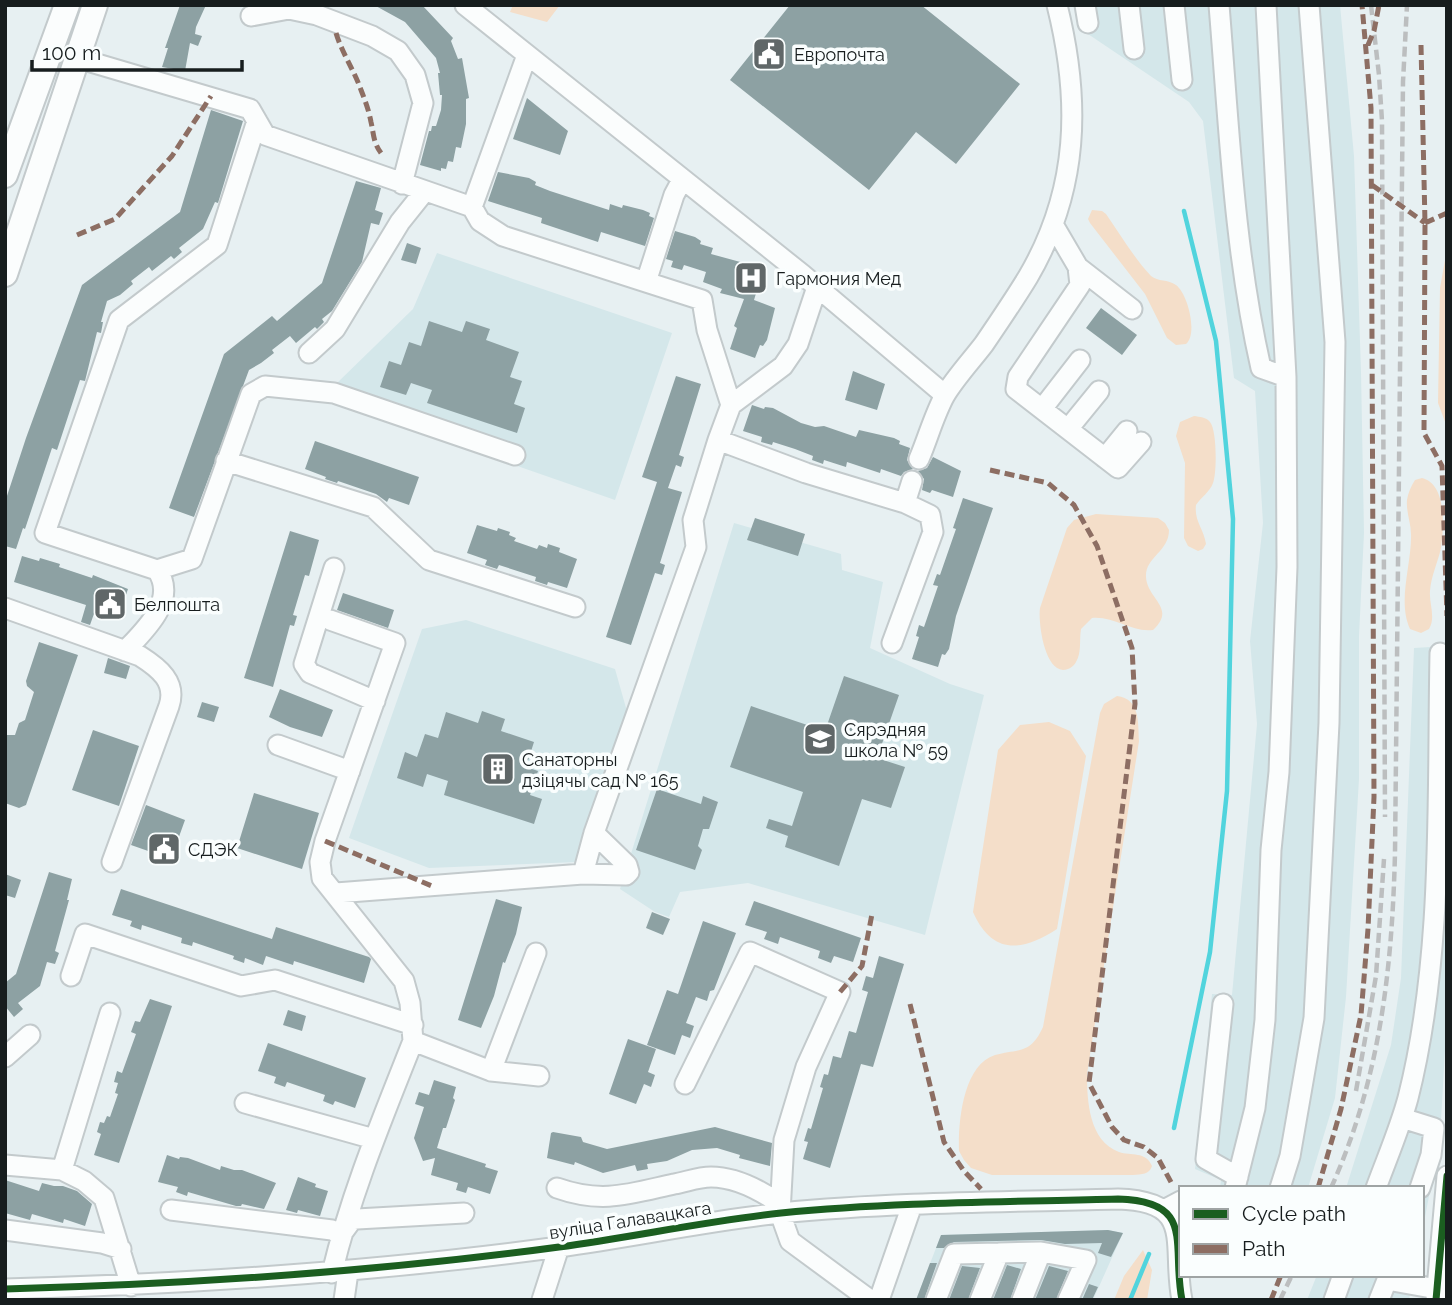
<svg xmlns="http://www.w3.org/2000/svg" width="1452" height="1305" font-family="Raleway,sans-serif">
<rect width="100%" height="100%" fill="#e7f0f2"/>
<path fill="#d4e7ea" d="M 1080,5 L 1340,5 L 1354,156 L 1361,372 L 1364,533 L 1359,636 L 1359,779 L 1346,997 L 1335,1098 L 1308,1188 L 1220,1188 L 1221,1180 L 1195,1169 L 1212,994 L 1232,995 L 1257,724 L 1250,641 L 1263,523 L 1255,391 L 1234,378 L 1203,121 L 1189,102 L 1085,32 Z
M 437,253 L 672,333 L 615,500 L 331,401 L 336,384 L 413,309 Z
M 734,523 L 841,554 L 842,570 L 883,582 L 870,648 L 950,684 L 984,695 L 925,935 L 748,883 L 680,892 L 669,917 L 655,912 L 620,889 Z
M 466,620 L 615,669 L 628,715 L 577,862 L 429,868 L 349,838 L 422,629 Z
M 1447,646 L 1447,1015 L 1440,1138 L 1422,1233 L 1422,1188 L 1346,1188 L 1391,1045 L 1401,978 L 1414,648 Z
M 1108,1230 L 1123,1233 L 1093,1300 L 916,1300 L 941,1235 Z
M 1317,1275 L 1414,1275 L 1409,1300 L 1307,1300 Z"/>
<path fill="#f4dec9" d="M 513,5 L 560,5 L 547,22 L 510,12 Z
M 1092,210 L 1102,211 L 1106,214 C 1120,234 1134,258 1151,276 C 1158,282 1168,279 1176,285 C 1188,294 1198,334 1186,344 L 1176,345 L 1167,338 L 1145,294 L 1090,223 L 1088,219 Z
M 1447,249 L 1447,427 L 1438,403 L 1440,288 Z
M 1194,416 C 1200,417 1206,417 1210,422 C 1217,430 1217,473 1213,483 C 1210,492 1201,497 1196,505 C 1194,521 1204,529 1206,544 L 1203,549 L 1198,551 L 1188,546 L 1184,538 L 1185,463 L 1176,436 L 1180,422 Z
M 1422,478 C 1447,484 1444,528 1441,548 C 1438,562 1431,576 1430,591 C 1429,604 1436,617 1429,629 L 1421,633 L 1410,629 C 1397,601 1412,563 1411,534 C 1411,523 1406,512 1407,500 C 1408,493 1411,486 1415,480 Z
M 1096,514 L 1158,518 L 1165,523 L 1169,530 C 1169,552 1145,557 1146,577 C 1147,599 1177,608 1153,630 C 1132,633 1115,616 1092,618 L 1081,629 C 1079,640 1082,652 1076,662 C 1074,666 1069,670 1063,670 C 1044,669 1038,622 1040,608 L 1067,528 L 1074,520 Z
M 1117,696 C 1140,699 1138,721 1139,741 L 1087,1074 C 1087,1101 1089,1141 1119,1152 C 1131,1156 1146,1151 1152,1166 C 1149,1175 1142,1174 1133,1175 L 992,1175 L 971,1168 L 964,1160 L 959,1151 C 958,1122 963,1065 995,1055 C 1020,1048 1030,1055 1043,1027 L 1100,713 L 1104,704 Z
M 1049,722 L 1070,731 L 1086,756 L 1057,929 C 1022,952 992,955 973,912 L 998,750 L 1020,725 Z
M 1143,1250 L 1152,1270 L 1147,1300 L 1114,1300 L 1124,1276 Z"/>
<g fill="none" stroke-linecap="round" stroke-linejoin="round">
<path stroke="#51d4dd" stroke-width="4.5" d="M 1174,1128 L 1210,952 L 1227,791 L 1233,519 L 1216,341 L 1184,211
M 1130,1300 L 1149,1254"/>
</g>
<path fill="#8da1a3" d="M 180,5 L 206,5 L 196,27 L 195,34 L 202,36 L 198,46 L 190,43 L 185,71 L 162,67 L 168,48 L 165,48 Z
M 374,5 L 422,5 L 453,38 L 451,41 L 458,59 L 462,58 L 469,98 L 466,99 L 466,124 L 461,148 L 456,147 L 453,162 L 448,161 L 446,169 L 441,168 L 441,171 L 420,165 L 429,131 L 431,131 L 432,126 L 436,126 L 441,110 L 442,95 L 440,95 L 438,73 L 440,73 L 436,58 L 405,22 Z
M 790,5 L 921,5 L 1020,84 L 956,164 L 916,132 L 869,190 L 730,80 Z
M 527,98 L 568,131 L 560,155 L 513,139 Z
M 211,110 L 243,121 L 218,203 L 215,202 L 203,229 L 179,248 L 182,252 L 174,259 L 171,256 L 152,271 L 149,267 L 131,281 L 133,284 L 120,295 L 107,301 L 101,322 L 103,322 L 101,333 L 97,332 L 85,381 L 80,380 L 57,450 L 52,448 L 25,529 L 23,528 L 16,549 L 5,546 L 5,502 L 26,438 L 82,285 L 180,212 Z
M 498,172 L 529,178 L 536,182 L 535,185 L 550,191 L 609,210 L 610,204 L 622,208 L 623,205 L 643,210 L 650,213 L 649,216 L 654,218 L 645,246 L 601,232 L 598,242 L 541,223 L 542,218 L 488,201 Z
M 356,181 L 381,188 L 375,210 L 383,213 L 379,225 L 371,223 L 362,262 L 332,311 L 322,319 L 324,322 L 317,329 L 315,327 L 296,343 L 290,336 L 272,350 L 274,353 L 261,363 L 249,370 L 194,517 L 169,508 L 224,354 L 272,316 L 277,321 L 322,283 Z
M 675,231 L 695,237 L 701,241 L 700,244 L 713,248 L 711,254 L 744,263 L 750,267 L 749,270 L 762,274 L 754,300 L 775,308 L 767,340 L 763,346 L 760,345 L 755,358 L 730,349 L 737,328 L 734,326 L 744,299 L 720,293 L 722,289 L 703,282 L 706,272 L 684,265 L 682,270 L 671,267 L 673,261 L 666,259 Z
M 407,243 L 421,248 L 416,264 L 401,260 Z
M 1101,308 L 1137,335 L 1122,355 L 1086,328 Z
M 429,321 L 462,332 L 466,321 L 490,329 L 486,340 L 519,352 L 510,377 L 522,381 L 514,404 L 525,408 L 517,433 L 427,403 L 432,390 L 411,383 L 406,395 L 380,387 L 389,361 L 401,365 L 409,342 L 421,346 Z
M 853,371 L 885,384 L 877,410 L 845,400 Z
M 676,376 L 701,384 L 679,455 L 684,457 L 681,467 L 676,465 L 668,488 L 682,492 L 660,563 L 665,565 L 662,575 L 655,573 L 631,645 L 606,637 L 657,482 L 642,477 Z
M 752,405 L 764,409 L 765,407 L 773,408 L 801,423 L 815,427 L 824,426 L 856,437 L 859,430 L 894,438 L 900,441 L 899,444 L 910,448 L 907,460 L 913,469 L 904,472 L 901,476 L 881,469 L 880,473 L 847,462 L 846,467 L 824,460 L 823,464 L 812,460 L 813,456 L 795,449 L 773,442 L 772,445 L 761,442 L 762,437 L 743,431 Z
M 315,441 L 419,477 L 409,505 L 389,498 L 387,502 L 376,494 L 338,481 L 337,483 L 325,479 L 326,477 L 305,469 Z
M 933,457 L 961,471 L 953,497 L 932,490 L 930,493 L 922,490 L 924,479 L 918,471 L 927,468 Z
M 963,498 L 993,508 L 956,616 L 949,649 L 945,655 L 942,654 L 938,667 L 912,659 L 919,637 L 916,636 L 919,625 L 924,627 L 938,586 L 933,585 L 937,574 L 940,575 L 956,529 L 953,528 Z
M 755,518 L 805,534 L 798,556 L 747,540 Z
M 477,525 L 497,531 L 498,528 L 510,532 L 509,535 L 516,538 L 514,541 L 537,549 L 539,545 L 547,548 L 548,544 L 560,548 L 559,552 L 577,559 L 567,588 L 548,582 L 547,585 L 535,581 L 536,577 L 499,565 L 497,569 L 485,565 L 487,560 L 467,553 Z
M 290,531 L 319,540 L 309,576 L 305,575 L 293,615 L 297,616 L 294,626 L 290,625 L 273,687 L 244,678 Z
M 22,556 L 39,561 L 40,558 L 60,564 L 59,567 L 92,578 L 93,575 L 128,589 L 119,615 L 96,608 L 90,625 L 81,622 L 86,605 L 14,582 Z
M 343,593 L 394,610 L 388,628 L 337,610 Z
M 39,642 L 78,655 L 26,805 L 19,808 L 5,803 L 5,735 L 15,735 L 19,723 L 25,720 L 34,692 L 27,686 L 26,681 Z
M 108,658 L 130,666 L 126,679 L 104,673 Z
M 844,676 L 899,695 L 877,758 L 905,767 L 891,808 L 862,799 L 839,866 L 785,847 L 788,836 L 766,828 L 769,819 L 792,826 L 803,792 L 730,767 L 751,706 L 825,731 Z
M 280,689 L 333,710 L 322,737 L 290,727 L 269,717 Z
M 202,702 L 219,707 L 214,722 L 197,717 Z
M 482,711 L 505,719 L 501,731 L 534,742 L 526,767 L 538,771 L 530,795 L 542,799 L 534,824 L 444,795 L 448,781 L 427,774 L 423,787 L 397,778 L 405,752 L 417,757 L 425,734 L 438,738 L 446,712 L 478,723 Z
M 93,730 L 139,746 L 119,806 L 72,790 Z
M 657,789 L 701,804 L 703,796 L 718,802 L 709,829 L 703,829 L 698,846 L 702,850 L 695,870 L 636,850 Z
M 254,793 L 319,813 L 302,869 L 237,848 Z
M 146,805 L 185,820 L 171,859 L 131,845 Z
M 49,872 L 72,879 L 67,900 L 69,900 L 55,951 L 59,953 L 55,964 L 47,962 L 40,986 L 18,1003 L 23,1009 L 14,1017 L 5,1006 L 5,983 L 16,974 Z
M 5,874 L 21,880 L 15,898 L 5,895 Z
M 121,889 L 272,939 L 276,927 L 369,957 L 371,959 L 364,983 L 294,961 L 293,965 L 266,956 L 263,965 L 245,958 L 244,963 L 233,959 L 234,956 L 193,942 L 192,946 L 181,943 L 182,938 L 142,925 L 141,930 L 130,926 L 132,921 L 112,915 Z
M 496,899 L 522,907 L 516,934 L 505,963 L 503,962 L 494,996 L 481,1028 L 458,1020 Z
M 754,901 L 861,938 L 853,962 L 834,956 L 831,963 L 818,958 L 820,951 L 780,937 L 778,944 L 764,939 L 767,932 L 745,925 Z
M 652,912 L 670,919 L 663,935 L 646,928 Z
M 703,921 L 736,933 L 714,990 L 710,991 L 707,1001 L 696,997 L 686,1023 L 694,1026 L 690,1038 L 682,1035 L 675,1055 L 647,1045 L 667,990 L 678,994 Z
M 879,956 L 904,964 L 873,1067 L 861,1064 L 830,1168 L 803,1159 L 808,1142 L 804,1141 L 808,1128 L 811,1129 L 823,1088 L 820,1087 L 824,1074 L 828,1075 L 833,1056 L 841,1058 L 849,1031 L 856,1033 L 868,992 L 862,990 L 866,976 L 873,978 Z
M 150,999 L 172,1006 L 119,1163 L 94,1155 L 101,1134 L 97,1132 L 100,1122 L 104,1123 L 107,1116 L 110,1117 L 118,1094 L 115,1093 L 118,1083 L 114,1082 L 117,1071 L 122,1073 L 136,1034 L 131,1032 L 135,1021 L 140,1022 Z
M 288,1010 L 306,1016 L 302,1031 L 283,1025 Z
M 628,1039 L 656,1049 L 648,1072 L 655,1075 L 651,1087 L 644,1084 L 636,1104 L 609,1094 Z
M 268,1043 L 366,1078 L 355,1108 L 335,1101 L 333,1105 L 323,1101 L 325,1095 L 287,1082 L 285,1087 L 274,1083 L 276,1077 L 258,1071 Z
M 434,1080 L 456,1087 L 453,1098 L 455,1100 L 446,1128 L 443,1128 L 437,1148 L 486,1164 L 485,1167 L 498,1171 L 490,1194 L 468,1187 L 466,1193 L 456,1190 L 458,1183 L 431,1175 L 435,1158 L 423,1161 L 414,1138 L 424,1107 L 415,1104 L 419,1092 L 429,1095 Z
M 715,1127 L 772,1143 L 770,1166 L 739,1158 L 740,1155 L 717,1148 L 692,1150 L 667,1161 L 647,1164 L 648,1169 L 637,1171 L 635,1165 L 603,1173 L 575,1162 L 574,1165 L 547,1158 L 551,1133 L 553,1132 L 581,1137 L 583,1142 L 607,1149 Z
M 167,1155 L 179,1159 L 180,1157 L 188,1158 L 220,1170 L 221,1166 L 234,1170 L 242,1170 L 276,1183 L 264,1209 L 242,1204 L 241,1206 L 236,1206 L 188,1192 L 187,1196 L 176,1192 L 178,1187 L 158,1182 Z
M 298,1177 L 316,1184 L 315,1187 L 328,1191 L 320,1216 L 298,1210 L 297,1213 L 286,1210 Z
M 5,1180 L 39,1191 L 42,1183 L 54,1186 L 63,1186 L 77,1191 L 92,1204 L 85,1226 L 64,1219 L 63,1223 L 32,1214 L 30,1220 L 5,1213 Z
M 1108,1230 L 1123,1233 L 1111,1257 L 1098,1253 L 1102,1243 L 1065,1244 L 1041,1240 L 954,1242 L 944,1248 L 936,1248 L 941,1235 Z
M 930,1263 L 937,1263 L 924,1300 L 916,1300 Z
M 1007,1265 L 1021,1269 L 1010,1300 L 993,1300 Z
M 962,1266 L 980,1268 L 968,1300 L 949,1300 Z
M 1049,1266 L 1068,1271 L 1056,1300 L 1035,1300 Z
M 1089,1284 L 1098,1287 L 1092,1300 L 1082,1300 Z"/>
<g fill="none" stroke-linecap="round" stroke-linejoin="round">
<defs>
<path id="minor" d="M 465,5 L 803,275 L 945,395
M 1085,5 L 1088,23
M 1129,5 L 1134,49
M 1174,5 L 1182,80
M 1219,5 C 1229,126 1234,250 1261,368 L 1286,377
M 251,16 L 289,9 L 317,15 L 372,36 L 398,51 L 415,75 L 423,103 L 402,184
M 77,58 L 250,109 L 265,135 L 472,207 L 480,221 L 503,236 L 702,300 L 707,330 L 731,405 L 718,440 L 806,473 L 905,503
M 257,121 L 217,245 L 119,320 L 45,533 L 157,570 L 192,559 L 251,394 L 265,386 L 334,393 L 515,455
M 472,207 L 527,55
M 1054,226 L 1078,267 L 1132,309
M 1078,267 L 1080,285 L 1018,377 L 1016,389 L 1118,468 L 1141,442
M 646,282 L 674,195 L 682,180
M 309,353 L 335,329 L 400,222 L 424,192
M 731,405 L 783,366 L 798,344 L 817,287
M 1042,409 L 1080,360
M 1068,429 L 1099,391
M 1105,458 L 1127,431
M 919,459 C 928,438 934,415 945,395 C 956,377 971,361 984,344 C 999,322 1014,300 1028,277 C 1079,190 1081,101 1057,5
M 226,461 L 373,507 L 429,560 L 575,607
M 334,568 L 304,664 L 310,673 L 375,701
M 5,608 L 140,656 C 159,668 177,682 169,706 L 112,862
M 330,620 L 395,643 L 325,841 L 320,862 L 322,878 L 404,981 L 410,1003 L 413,1041 C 383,1117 351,1193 332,1273
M 892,643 L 933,532 L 930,515 L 905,503 L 912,481
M 125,651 C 145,630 178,600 157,570
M 278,745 L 350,771
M 583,874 L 594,833 L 696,547 L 693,520 L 718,440
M 336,893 L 583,874 L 626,875 L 629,872 L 627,865 L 594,833
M 71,976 L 85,934 L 241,986 L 275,980 L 413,1025
M 1223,1004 L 1206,1159 L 1238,1177
M 413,1041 L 491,1071 L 539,1076
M 5,1057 L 30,1035
M 491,1071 L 536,953
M 685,1084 L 750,952 L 840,992 L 806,1067 L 784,1140 L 780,1213 L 790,1241 L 870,1300
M 245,1103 L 374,1139
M 1402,1118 L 1434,1128 L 1431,1155 L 1420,1188
M 5,1165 L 62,1170 L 84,1181 L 104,1198 L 131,1286
M 62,1170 L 110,1013
M 557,1188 C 602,1204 629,1194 674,1184 C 686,1182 698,1177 711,1177 C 736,1177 760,1190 780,1204
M 1235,1188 L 1255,1108 L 1265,1020 L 1271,850 L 1279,772 L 1287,567 L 1286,377 L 1266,5
M 1280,1188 L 1290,1156 L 1314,1018 L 1329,723 L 1335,342 L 1309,5
M 1376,1188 C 1387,1158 1400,1128 1408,1098 C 1444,956 1437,798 1440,653
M 171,1210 L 332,1230 L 341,1235 L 352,1220 L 357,1219 L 464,1213
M 1164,1210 L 1181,1201
M 5,1230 L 102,1243 L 121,1249
M 999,1253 L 1041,1252
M 1387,1280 L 1437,1289
M 5,1289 C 191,1284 375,1272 559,1247 C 633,1237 707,1221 781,1213 C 893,1202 1006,1202 1118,1199 C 1197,1201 1171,1245 1182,1300
M 344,1300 L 348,1272
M 542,1300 L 559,1247
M 879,1300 L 912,1205
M 936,1300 L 954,1254 L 999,1253 L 980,1300
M 1022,1300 L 1041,1252 L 1086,1260 L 1068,1300
M 1334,1300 L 1343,1275
M 1379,1300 L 1389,1275
M 1436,1300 L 1447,1176"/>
<path id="major" d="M 5,175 L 67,5
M 5,274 L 95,5"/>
</defs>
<use href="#minor" stroke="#c3cacc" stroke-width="23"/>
<use href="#major" stroke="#c3cacc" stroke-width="28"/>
<use href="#minor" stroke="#fbfdfd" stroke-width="19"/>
<use href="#major" stroke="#fbfdfd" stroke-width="24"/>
<path stroke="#bcbebf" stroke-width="4.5" stroke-dasharray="10 5" stroke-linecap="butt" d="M 1371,5 L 1379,75 L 1382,121 L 1385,817
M 1356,1091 L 1376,976 L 1384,859
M 1331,1188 C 1380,1079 1392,971 1395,853 L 1403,82 L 1407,5
M 1280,1300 L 1292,1275"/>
<path stroke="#8d6e63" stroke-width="5" stroke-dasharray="10 5" stroke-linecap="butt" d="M 336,33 C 342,53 354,70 361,90 C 365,100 369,111 371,122 C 374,135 373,142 381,153
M 1368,45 L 1374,31 L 1379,5
M 1421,45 L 1425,223 L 1424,433 L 1442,466 L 1447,616
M 1372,185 L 1425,223
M 1425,223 L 1447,213
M 77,235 L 115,219 L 172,156 L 211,96
M 990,470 L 1048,483 L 1074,505 L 1097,546 L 1132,648 L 1135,704 L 1089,1083 L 1112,1127 L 1124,1140 L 1144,1147 L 1158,1158 L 1172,1184
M 325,841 L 432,886
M 840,992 L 862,966 L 872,914
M 910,1004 L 944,1142 L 964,1171 L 981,1189
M 1318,1188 L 1341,1109 L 1361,1015 L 1368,929 L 1374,797 L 1371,108 L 1362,5
M 1271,1300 L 1281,1275"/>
<defs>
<path id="cycleway" d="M 5,1289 C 191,1284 375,1272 559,1247 C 633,1237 707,1221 781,1213 C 893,1202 1006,1202 1118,1199 C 1197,1201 1171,1245 1182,1300
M 1436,1300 L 1447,1176"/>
</defs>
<use href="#cycleway" stroke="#fafefe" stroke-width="11"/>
<use href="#cycleway" stroke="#1b5e20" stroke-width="7"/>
</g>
<defs>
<symbol id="civic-square" viewBox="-11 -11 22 22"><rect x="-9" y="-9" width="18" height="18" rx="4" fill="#606768" stroke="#fafefe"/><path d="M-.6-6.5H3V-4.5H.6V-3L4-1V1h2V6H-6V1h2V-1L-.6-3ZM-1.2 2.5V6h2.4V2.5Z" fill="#fff"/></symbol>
<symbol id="hospital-square" viewBox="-11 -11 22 22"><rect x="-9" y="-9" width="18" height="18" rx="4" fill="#606768" stroke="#fafefe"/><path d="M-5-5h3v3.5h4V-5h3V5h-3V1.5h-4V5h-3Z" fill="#fff"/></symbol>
<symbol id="school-square" viewBox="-11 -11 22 22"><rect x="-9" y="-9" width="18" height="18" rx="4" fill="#606768" stroke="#fafefe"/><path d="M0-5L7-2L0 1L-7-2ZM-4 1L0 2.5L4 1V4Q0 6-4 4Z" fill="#fff"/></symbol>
<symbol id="building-square" viewBox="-11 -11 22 22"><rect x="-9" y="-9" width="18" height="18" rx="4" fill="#606768" stroke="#fafefe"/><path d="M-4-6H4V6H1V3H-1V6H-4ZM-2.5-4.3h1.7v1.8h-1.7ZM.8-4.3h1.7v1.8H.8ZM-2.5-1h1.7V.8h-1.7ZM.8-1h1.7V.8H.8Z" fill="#fff"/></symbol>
</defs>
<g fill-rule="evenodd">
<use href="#civic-square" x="750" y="35" width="38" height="38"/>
<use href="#hospital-square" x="732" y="259" width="38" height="38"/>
<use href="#civic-square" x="91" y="585" width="38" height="38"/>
<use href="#school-square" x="801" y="720" width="38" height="38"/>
<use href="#building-square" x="479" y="750" width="38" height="38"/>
<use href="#civic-square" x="145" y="830" width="38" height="38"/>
</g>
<g text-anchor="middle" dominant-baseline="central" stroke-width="7" stroke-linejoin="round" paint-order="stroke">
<g font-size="18" fill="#171d1e" stroke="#fafefe" text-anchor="start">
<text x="794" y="54">Европочта</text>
<text x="776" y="278">Гармония Мед</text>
<text x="134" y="604">Белпошта</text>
<text x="844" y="729">Сярэдняя<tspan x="844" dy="21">школа № 59</tspan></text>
<text x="522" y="759">Санаторны<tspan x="522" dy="21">дзіцячы сад № 165</tspan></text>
<text x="188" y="849">СДЭК</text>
</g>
<g font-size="18" fill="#171d1e" stroke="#fafefe">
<text transform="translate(630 1220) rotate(-9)">вуліца Галавацкага</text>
</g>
</g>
<rect width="1452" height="1305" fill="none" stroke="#171d1e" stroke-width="14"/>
<rect x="1179" y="1186" width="245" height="91" fill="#fafefe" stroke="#9fa4a4" stroke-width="2"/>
<rect x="1193" y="1209" width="35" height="10" fill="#1b5e20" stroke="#9fa4a4" stroke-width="2"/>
<text x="1242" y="1221" font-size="21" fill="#171d1e">Cycle path</text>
<rect x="1193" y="1244" width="35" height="10" fill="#8d6e63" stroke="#9fa4a4" stroke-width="2"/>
<text x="1242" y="1256" font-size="21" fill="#171d1e">Path</text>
<path d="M32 60v10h210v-10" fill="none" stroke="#171d1e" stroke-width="3.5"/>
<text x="42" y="60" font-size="21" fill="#171d1e" stroke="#fafefe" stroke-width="5" paint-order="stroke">100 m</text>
</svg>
